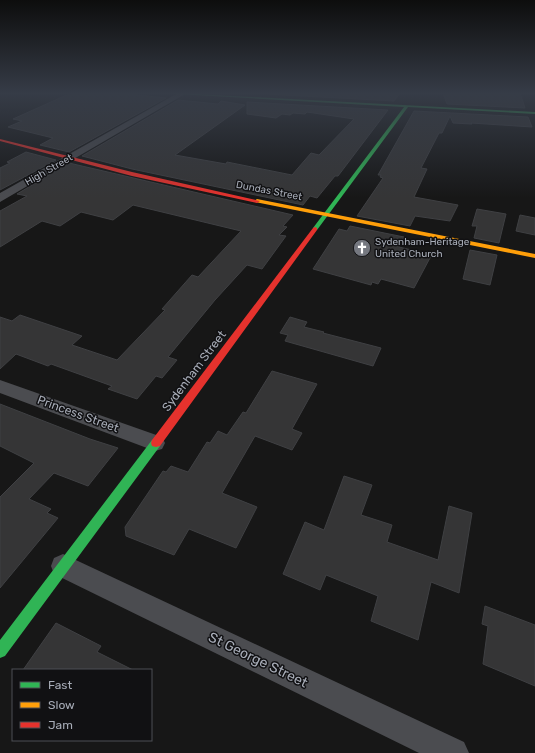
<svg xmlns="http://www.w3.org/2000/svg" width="535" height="753" font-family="Rubik,sans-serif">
<rect width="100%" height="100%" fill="#171717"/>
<path fill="#353536" stroke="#3f4043" d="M 71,93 L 119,93 L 166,98 L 69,152 L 40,145 L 53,138 L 8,127 L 22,121 L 13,119 Z
M 248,93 L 400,93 L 394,101 Z
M 443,93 L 520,93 L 525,108 L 447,104 Z
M 178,100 L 218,104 L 221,101 L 245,105 L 175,155 L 226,164 L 227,162 L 292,175 L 311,153 L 319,155 L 354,119 L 307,112 L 305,114 L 293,113 L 290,115 L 282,114 L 276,118 L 247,114 L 247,102 L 388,110 L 338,176 L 335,176 L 317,198 L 310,196 L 303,205 L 132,169 L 82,156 Z
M 414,111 L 528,117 L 532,127 L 471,123 L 472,124 L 453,123 L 450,116 L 442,133 L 439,133 L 421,168 L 427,169 L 414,197 L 458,205 L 450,221 L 415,216 L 410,226 L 357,216 L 383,178 L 380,177 L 381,175 L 378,175 Z
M 26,152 L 56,160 L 0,190 L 0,168 L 10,163 L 7,162 Z
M 69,163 L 293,215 L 283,226 L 287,227 L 279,235 L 286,236 L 262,269 L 247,265 L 215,300 L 168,357 L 177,360 L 162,378 L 156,376 L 137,399 L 108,389 L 112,386 L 51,364 L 48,366 L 16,354 L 0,369 L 0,317 L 12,321 L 20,315 L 82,336 L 72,345 L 117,360 L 165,310 L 162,309 L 192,275 L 198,277 L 241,231 L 133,205 L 113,220 L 81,212 L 60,226 L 42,221 L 0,247 L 0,211 L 27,196 L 17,194 Z
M 477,209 L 506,214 L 499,243 L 474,238 L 477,226 L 472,226 Z
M 520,215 L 535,218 L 535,235 L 516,231 Z
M 350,226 L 404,237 L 399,247 L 429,254 L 428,256 L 431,256 L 414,288 L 381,279 L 378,284 L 372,282 L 371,285 L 313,269 L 339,229 L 347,231 Z
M 470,250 L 497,255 L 490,285 L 463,279 Z
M 290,317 L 307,322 L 304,327 L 324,332 L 323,333 L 381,348 L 373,366 L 285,341 L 288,335 L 280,333 Z
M 272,371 L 317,384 L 292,429 L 302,433 L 292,450 L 255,436 L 222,493 L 257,507 L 236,548 L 189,529 L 174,555 L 126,536 L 125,527 L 163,471 L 166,472 L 171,466 L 188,472 L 207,442 L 210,443 L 218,431 L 227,435 L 243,412 L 246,413 Z
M 0,404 L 90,439 L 118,448 L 88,486 L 54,473 L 29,499 L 51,509 L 47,513 L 58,518 L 0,588 L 0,497 L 34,463 L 0,446 Z
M 344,476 L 372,485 L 361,515 L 392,525 L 387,542 L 438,560 L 449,506 L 472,513 L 459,593 L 431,582 L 418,640 L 371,621 L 378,596 L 326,575 L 320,590 L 283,574 L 305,522 L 324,530 Z
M 485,606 L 535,625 L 535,686 L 483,664 L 488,626 L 482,624 Z
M 56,623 L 101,646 L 97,652 L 133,670 L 23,670 Z"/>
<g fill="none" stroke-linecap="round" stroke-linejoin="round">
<path fill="#4b4c50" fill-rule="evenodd" d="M 178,93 L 185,94 L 0,202 L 0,193 Z
M 0,380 L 162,437 L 165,443 L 162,449 L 155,451 L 0,393 Z
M 63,554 L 464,742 L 469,753 L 419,753 L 54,574 L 51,566 L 54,558 Z"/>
<path fill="#30b455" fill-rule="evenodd" d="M 160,93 L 177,93 L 535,112 L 535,114 L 408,107 L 317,230 L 313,230 L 313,228 L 404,107 Z
M 156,439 L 160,440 L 161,443 L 160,446 L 5,656 L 0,658 L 0,640 L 152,440 Z"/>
<path fill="#ff9f0a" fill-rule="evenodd" d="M 257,199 L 535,254 L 535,258 L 255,202 L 254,201 Z"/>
<path fill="#e5322d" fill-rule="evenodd" d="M 0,139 L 132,172 L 260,201 L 257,203 L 132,176 L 0,141 Z
M 315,227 L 317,228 L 317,230 L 160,446 L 156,447 L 152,446 L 151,443 L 152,440 L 313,228 Z"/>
</g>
<linearGradient id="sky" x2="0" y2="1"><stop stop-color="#0d0d0d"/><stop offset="0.47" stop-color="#363c47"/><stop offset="1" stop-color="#363c47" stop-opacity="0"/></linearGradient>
<rect width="535" height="198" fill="url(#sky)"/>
<defs>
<symbol id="church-disc" viewBox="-11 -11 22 22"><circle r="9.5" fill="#757880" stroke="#111113"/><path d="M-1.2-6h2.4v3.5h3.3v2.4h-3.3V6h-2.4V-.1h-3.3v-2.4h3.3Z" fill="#fff"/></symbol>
</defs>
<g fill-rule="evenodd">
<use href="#church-disc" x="352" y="238" width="20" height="20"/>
</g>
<g text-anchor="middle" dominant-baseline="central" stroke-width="3" stroke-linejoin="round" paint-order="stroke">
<g font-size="10" fill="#a8adb8" stroke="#111113">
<text transform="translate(49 170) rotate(-30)">High Street</text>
<text transform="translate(269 191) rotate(11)">Dundas Street</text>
</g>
<g font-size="10" fill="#a8adb8" stroke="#111113" text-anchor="start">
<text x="375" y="242">Sydenham-Heritage<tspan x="375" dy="12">United Church</tspan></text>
</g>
<g font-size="12" fill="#a8adb8" stroke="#111113">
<text transform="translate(194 371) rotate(-53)">Sydenham Street</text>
<text transform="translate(78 414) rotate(20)">Princess Street</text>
</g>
<g font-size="14" fill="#a8adb8" stroke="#111113">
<text transform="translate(258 660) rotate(26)">St George Street</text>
</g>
</g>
<rect x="12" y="669" width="140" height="72" fill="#111113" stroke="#4d4f55"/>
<rect x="20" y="682" width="20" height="6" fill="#30b455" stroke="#4d4f55"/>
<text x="48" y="689" font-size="12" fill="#a8adb8">Fast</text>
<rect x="20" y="702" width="20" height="6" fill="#ff9f0a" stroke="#4d4f55"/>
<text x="48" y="709" font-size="12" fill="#a8adb8">Slow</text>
<rect x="20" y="722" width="20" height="6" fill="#e5322d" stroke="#4d4f55"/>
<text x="48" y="729" font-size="12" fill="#a8adb8">Jam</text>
</svg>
